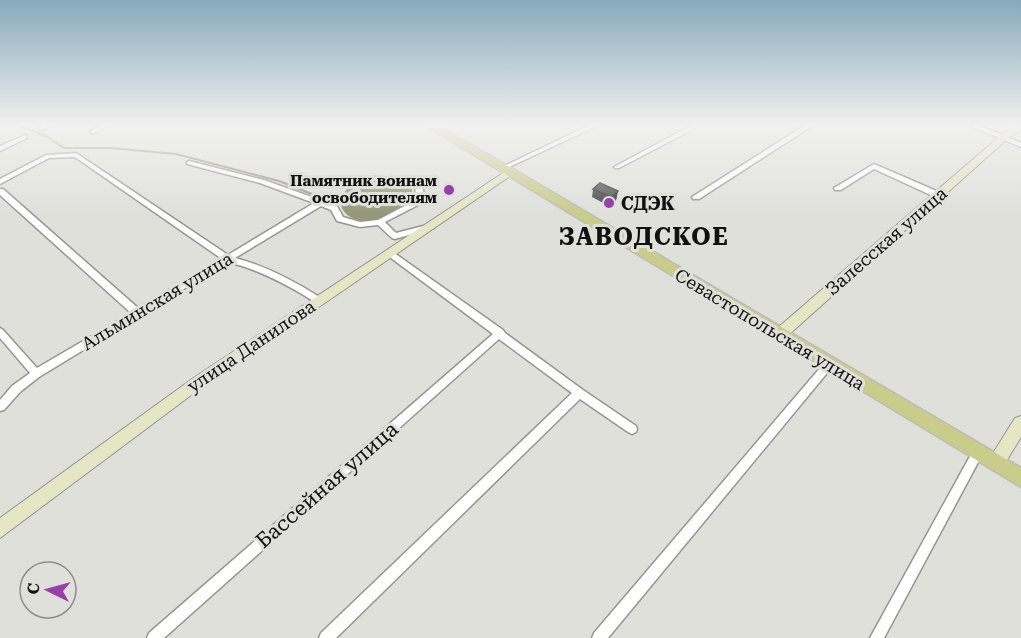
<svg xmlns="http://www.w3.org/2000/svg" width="1021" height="638" font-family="'Roboto Serif',serif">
<rect width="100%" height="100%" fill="#e0e0db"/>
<path fill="#969879" d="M 373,175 L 400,179 L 412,186 L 412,198 C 401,206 388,216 375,220 C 354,226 328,208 348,188 C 355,181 364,178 373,175 Z"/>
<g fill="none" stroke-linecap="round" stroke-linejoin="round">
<path stroke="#969879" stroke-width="2" d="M 15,124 L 48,137 L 64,148 L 110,148 L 176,154 L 279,181 L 317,196 L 344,196
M 0,125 L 6,124"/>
<defs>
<path id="street" d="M 45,124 L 53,124 L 43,130 L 39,130 L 39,128 Z
M 102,124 L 110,124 L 95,133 L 91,133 L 91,131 Z
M 592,124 L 601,124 L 505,169 L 501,169 L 500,168 Z
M 694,124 L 703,124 L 619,168 L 615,168 L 614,167 Z
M 807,124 L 815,124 L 699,199 L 693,199 L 692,197 Z
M 966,124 L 976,124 L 1021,143 L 1021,147 Z
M 25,135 L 27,136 L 27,138 L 0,151 L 0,146 Z
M 76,153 L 228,255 L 314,203 L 260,183 L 187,164 L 187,162 L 189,161 L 264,180 L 337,206 L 343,217 L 360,222 L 378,220 L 414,201 L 416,196 L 415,185 L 419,183 L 422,183 L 424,196 L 420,204 L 385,222 L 396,233 L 431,224 L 435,226 L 434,228 L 395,239 L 392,238 L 378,225 L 360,227 L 337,221 L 331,210 L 321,206 L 235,258 C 266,266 294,281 321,298 L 322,300 L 321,302 L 315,302 C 288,285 260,270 228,262 L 39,377 L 20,392 L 4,410 L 0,411 L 0,400 L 12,386 L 30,373 L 0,338 L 0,328 L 3,330 L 37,368 L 131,313 L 0,195 L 0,189 L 3,189 L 138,308 L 222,259 L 75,157 L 49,158 L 0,184 L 0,179 L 46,155 Z
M 874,164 L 941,193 L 942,195 L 941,197 L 935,197 L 874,169 L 841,190 L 835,190 L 834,188 Z
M 390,250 L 503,330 L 505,333 L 583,390 L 636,426 L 637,429 L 636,432 L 632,434 L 628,432 L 580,399 L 336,638 L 319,638 L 321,633 L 572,393 L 499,339 L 164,638 L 147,638 L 149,633 L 493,334 L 387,255 L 386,253 Z
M 829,360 L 832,361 L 834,364 L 832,367 L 608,638 L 592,638 L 594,633 L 826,361 Z
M 978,447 L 982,449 L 983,452 L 982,455 L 884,638 L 870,638 L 974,449 Z"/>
<path id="secondary" d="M 1017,124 L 1021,124 L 1021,130 L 1006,140 L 784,339 L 774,339 L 772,335 L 774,331 L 1000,136 Z
M 509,169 L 514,172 L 513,174 L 202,387 L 0,538 L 0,518 L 192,379 Z
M 1021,416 L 1021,437 L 1002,468 L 996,471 L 990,468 L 988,463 L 990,458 L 1015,418 Z"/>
<path id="primary" d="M 423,124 L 436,124 L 1021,468 L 1021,487 Z"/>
</defs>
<use href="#street" stroke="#959591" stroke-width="3"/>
<use href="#secondary" stroke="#959591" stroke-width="2"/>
<use href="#primary" stroke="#bcbcbc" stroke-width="3"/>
<use href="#street" fill="#fff" fill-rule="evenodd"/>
<use href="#secondary" fill="#e4e6c4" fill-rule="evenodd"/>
<use href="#primary" fill="#cacc89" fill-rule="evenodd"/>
</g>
<path fill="#474745" d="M 593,189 L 618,191 L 616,200 L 609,206 L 592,197 Z"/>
<path fill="#3a3a38" d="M 618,191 L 616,200 L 609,206 L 611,197 Z"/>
<path fill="#535350" stroke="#3a3a38" stroke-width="1.5" d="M 600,183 L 618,191 L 611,197 L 593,189 Z"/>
<linearGradient id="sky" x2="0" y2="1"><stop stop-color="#87a9bc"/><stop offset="0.58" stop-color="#f1f1ef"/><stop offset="1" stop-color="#f1f1ef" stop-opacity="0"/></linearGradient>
<rect width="1021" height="214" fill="url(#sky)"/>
<g fill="#993faa" stroke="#e0e0db" stroke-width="2">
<circle cx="449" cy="190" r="6"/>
<circle cx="609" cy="203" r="6"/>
</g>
<g text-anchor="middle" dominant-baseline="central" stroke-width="6" stroke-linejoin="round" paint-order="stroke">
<g font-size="15" font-weight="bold" fill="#111110" stroke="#e0e0db" text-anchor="end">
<text x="437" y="181">Памятник воинам<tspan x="437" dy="17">освободителям</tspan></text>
</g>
<g font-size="18" font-weight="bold" fill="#111110" stroke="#e0e0db" text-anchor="start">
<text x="621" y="203">СДЭК</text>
</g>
<g font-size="18" fill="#111110" stroke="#e0e0db">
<text transform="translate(886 241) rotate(-41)">Залесская улица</text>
<text transform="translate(157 301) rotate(-31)">Альминская улица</text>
<text transform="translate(770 329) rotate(31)">Севастопольская улица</text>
<text transform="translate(251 346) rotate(-34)">улица Данилова</text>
</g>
<g font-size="21" fill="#111110" stroke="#e0e0db">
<text transform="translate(327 485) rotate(-41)">Бассейная улица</text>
</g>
<g font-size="24" font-weight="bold" letter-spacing="1.5" fill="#111110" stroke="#e0e0db">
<text x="644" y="237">ЗАВОДСКОЕ</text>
</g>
</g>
<g transform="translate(48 590) rotate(275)"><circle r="28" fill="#e0e0db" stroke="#8d8d8a" stroke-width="1.5"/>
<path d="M0-4.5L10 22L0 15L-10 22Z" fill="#993faa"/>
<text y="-9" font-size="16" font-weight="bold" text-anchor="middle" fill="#111110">С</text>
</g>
</svg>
